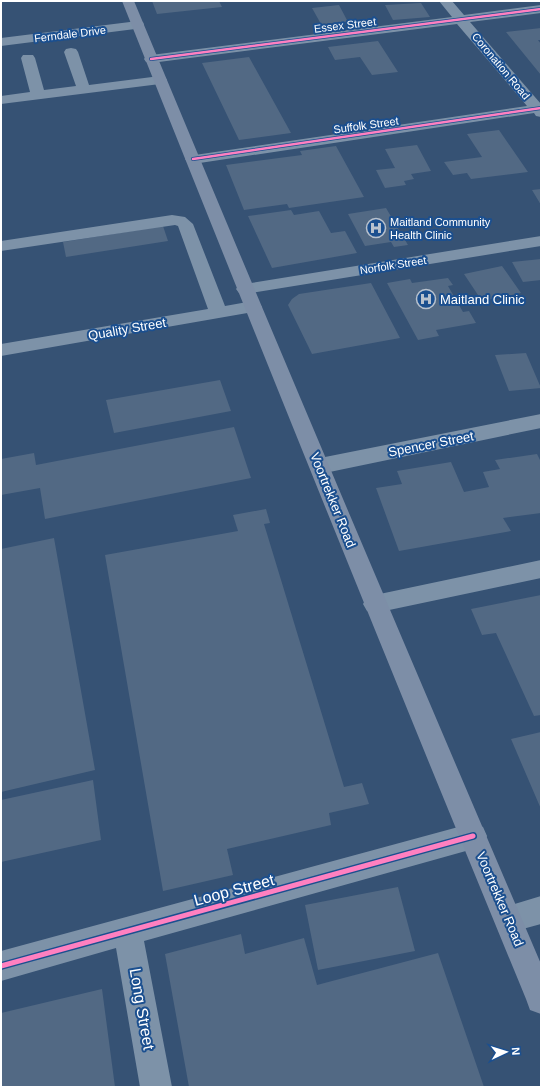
<svg xmlns="http://www.w3.org/2000/svg" width="542" height="1088" font-family="Arial,sans-serif">
<rect width="100%" height="100%" fill="#365274"/>
<path fill="#526984" d="M 152,1 L 219,1 L 222,7 L 157,14 Z
M 421,3 L 430,17 L 393,20 L 385,5 Z
M 339,5 L 348,22 L 321,24 L 312,8 Z
M 541,28 L 541,40 L 538,40 L 541,44 L 541,75 L 506,32 Z
M 378,41 L 398,72 L 372,75 L 360,57 L 335,60 L 328,47 Z
M 249,57 L 291,133 L 239,140 L 202,63 Z
M 499,130 L 528,172 L 471,179 L 467,173 L 453,175 L 444,162 L 482,157 L 467,134 Z
M 417,145 L 431,171 L 411,174 L 414,179 L 404,181 L 406,185 L 385,188 L 376,170 L 395,168 L 385,149 Z
M 336,146 L 364,197 L 289,208 L 287,204 L 244,210 L 226,165 L 302,155 L 300,151 Z
M 541,189 L 541,205 L 532,190 Z
M 386,208 L 408,245 L 394,247 L 391,242 L 365,246 L 348,214 Z
M 291,210 L 294,215 L 319,211 L 331,233 L 345,231 L 357,253 L 272,268 L 248,216 Z
M 163,226 L 168,241 L 66,257 L 63,242 Z
M 541,259 L 541,280 L 523,282 L 512,262 Z
M 502,266 L 521,293 L 482,301 L 464,274 Z
M 448,278 L 453,285 L 448,286 L 463,312 L 469,311 L 476,323 L 436,330 L 439,336 L 418,340 L 387,283 L 410,279 L 412,283 Z
M 371,283 L 400,338 L 312,354 L 288,305 L 292,299 L 299,294 Z
M 526,353 L 541,388 L 509,391 L 495,355 Z
M 220,380 L 231,411 L 114,433 L 106,400 Z
M 234,427 L 251,478 L 45,519 L 40,488 L 1,495 L 1,459 L 34,453 L 36,465 Z
M 537,454 L 541,462 L 541,513 L 503,518 L 511,531 L 399,551 L 376,488 L 402,484 L 397,471 L 451,462 L 464,492 L 489,487 L 483,472 L 500,469 L 495,460 Z
M 266,509 L 270,523 L 264,524 L 344,787 L 362,783 L 369,804 L 329,813 L 331,825 L 227,849 L 233,875 L 163,891 L 105,555 L 238,531 L 233,515 Z
M 54,538 L 95,770 L 1,792 L 1,549 Z
M 541,595 L 541,715 L 534,716 L 496,633 L 482,635 L 471,609 Z
M 541,732 L 541,809 L 511,739 Z
M 93,780 L 101,840 L 1,862 L 1,800 Z
M 398,887 L 415,951 L 318,970 L 305,905 Z
M 241,934 L 245,954 L 304,938 L 317,985 L 438,953 L 484,1087 L 189,1087 L 165,954 Z
M 102,989 L 115,1087 L 1,1087 L 1,1013 Z"/>
<g fill="none" stroke-linecap="round" stroke-linejoin="round">
<path fill="#7d92a8" fill-rule="evenodd" d="M 439,1 L 452,1 L 464,15 L 541,5 L 541,13 L 470,22 L 541,104 L 541,117 L 536,116 L 534,113 L 193,164 L 188,162 L 185,159 L 188,156 L 527,106 L 457,24 L 151,63 L 146,62 L 144,59 L 146,56 L 151,55 L 452,17 Z
M 138,21 L 143,22 L 144,25 L 143,28 L 1,46 L 1,38 Z
M 71,48 L 76,49 L 78,52 L 89,85 L 160,76 L 165,77 L 167,80 L 165,83 L 160,84 L 1,104 L 1,96 L 30,92 L 21,58 L 23,55 L 33,55 L 35,58 L 44,90 L 76,86 L 64,52 L 66,49 Z
M 172,215 L 185,217 L 193,224 L 225,306 L 253,301 L 259,303 L 262,307 L 259,311 L 1,356 L 1,344 L 208,309 L 178,226 L 175,225 L 1,251 L 1,241 Z
M 541,236 L 541,246 L 245,294 L 239,293 L 236,289 L 239,285 L 245,284 Z
M 541,414 L 541,428 L 320,474 L 313,471 L 310,466 L 313,461 L 320,458 Z
M 541,560 L 541,578 L 375,613 L 367,611 L 363,604 L 367,597 L 375,595 Z
M 473,823 L 483,827 L 487,836 L 483,845 L 473,849 L 144,941 L 172,1087 L 140,1087 L 116,948 L 1,981 L 1,951 Z
M 541,896 L 541,924 L 508,933 L 498,929 L 494,919 L 498,909 Z"/>
<path fill="#7d8ea7" fill-rule="evenodd" d="M 122,1 L 134,1 C 268,323 404,644 541,964 L 541,1014 L 530,1010 L 526,999 C 389,667 255,334 122,1 Z"/>
<defs>
<path id="cycleway-far1" d="M 151,59 L 541,9
M 193,159 L 541,108"/>
<path id="cycleway" d="M 1,966 L 473,836"/>
</defs>
<use href="#cycleway-far1" stroke="#1b4f8f" stroke-width="4"/>
<use href="#cycleway" stroke="#1b4f8f" stroke-width="8"/>
<use href="#cycleway-far1" stroke="#ff80c0" stroke-width="2.5"/>
<use href="#cycleway" stroke="#ff80c0" stroke-width="5"/>
</g>
<defs>
<symbol id="hospital-ring" viewBox="-11 -11 22 22"><circle r="9.5" fill="#1b4f8f" stroke="#b9c2ce" stroke-width="1.5"/><path d="M-5-5h3v3.5h4V-5h3V5h-3V1.5h-4V5h-3Z" fill="#b9c2ce"/></symbol>
</defs>
<g fill-rule="evenodd">
<use href="#hospital-ring" x="365" y="217" width="22" height="22"/>
<use href="#hospital-ring" x="415" y="288" width="22" height="22"/>
</g>
<g text-anchor="middle" dominant-baseline="central" stroke-width="4" stroke-linejoin="round" paint-order="stroke">
<g font-size="11" fill="#fff" stroke="#1b4f8f">
<text transform="translate(345 25) rotate(-7)">Essex Street</text>
<text transform="translate(70 34) rotate(-7)">Ferndale Drive</text>
<text transform="translate(501 66) rotate(50)">Coronation Road</text>
<text transform="translate(366 125) rotate(-8)">Suffolk Street</text>
<text transform="translate(393 265) rotate(-9)">Norfolk Street</text>
</g>
<g font-size="11" fill="#fff" stroke="#1b4f8f" text-anchor="start">
<text x="390" y="222">Maitland Community<tspan x="390" dy="13">Health Clinic</tspan></text>
</g>
<g font-size="13" fill="#fff" stroke="#1b4f8f" text-anchor="start">
<text x="440" y="299">Maitland Clinic</text>
</g>
<g font-size="13" fill="#fff" stroke="#1b4f8f">
<text transform="translate(127 329) rotate(-10)">Quality Street</text>
<text transform="translate(431 444) rotate(-11)">Spencer Street</text>
<text transform="translate(333 500) rotate(68)">Voortrekker Road</text>
<text transform="translate(500 899) rotate(67)">Voortrekker Road</text>
</g>
<g font-size="16" fill="#fff" stroke="#1b4f8f">
<text transform="translate(234 890) rotate(-15)">Loop Street</text>
<text transform="translate(142 1009) rotate(80)">Long Street</text>
</g>
</g>
<rect width="542" height="1088" fill="none" stroke="#ffffff" stroke-width="4"/>
<g transform="translate(506 1052) rotate(86)" stroke="#1b4f8f" stroke-width="3" paint-order="stroke">
<path d="M0-3L7 15L0 10L-7 15Z" fill="#ffffff"/>
<text y="-6" font-size="11" font-weight="bold" text-anchor="middle" fill="#ffffff">N</text>
</g>
</svg>
